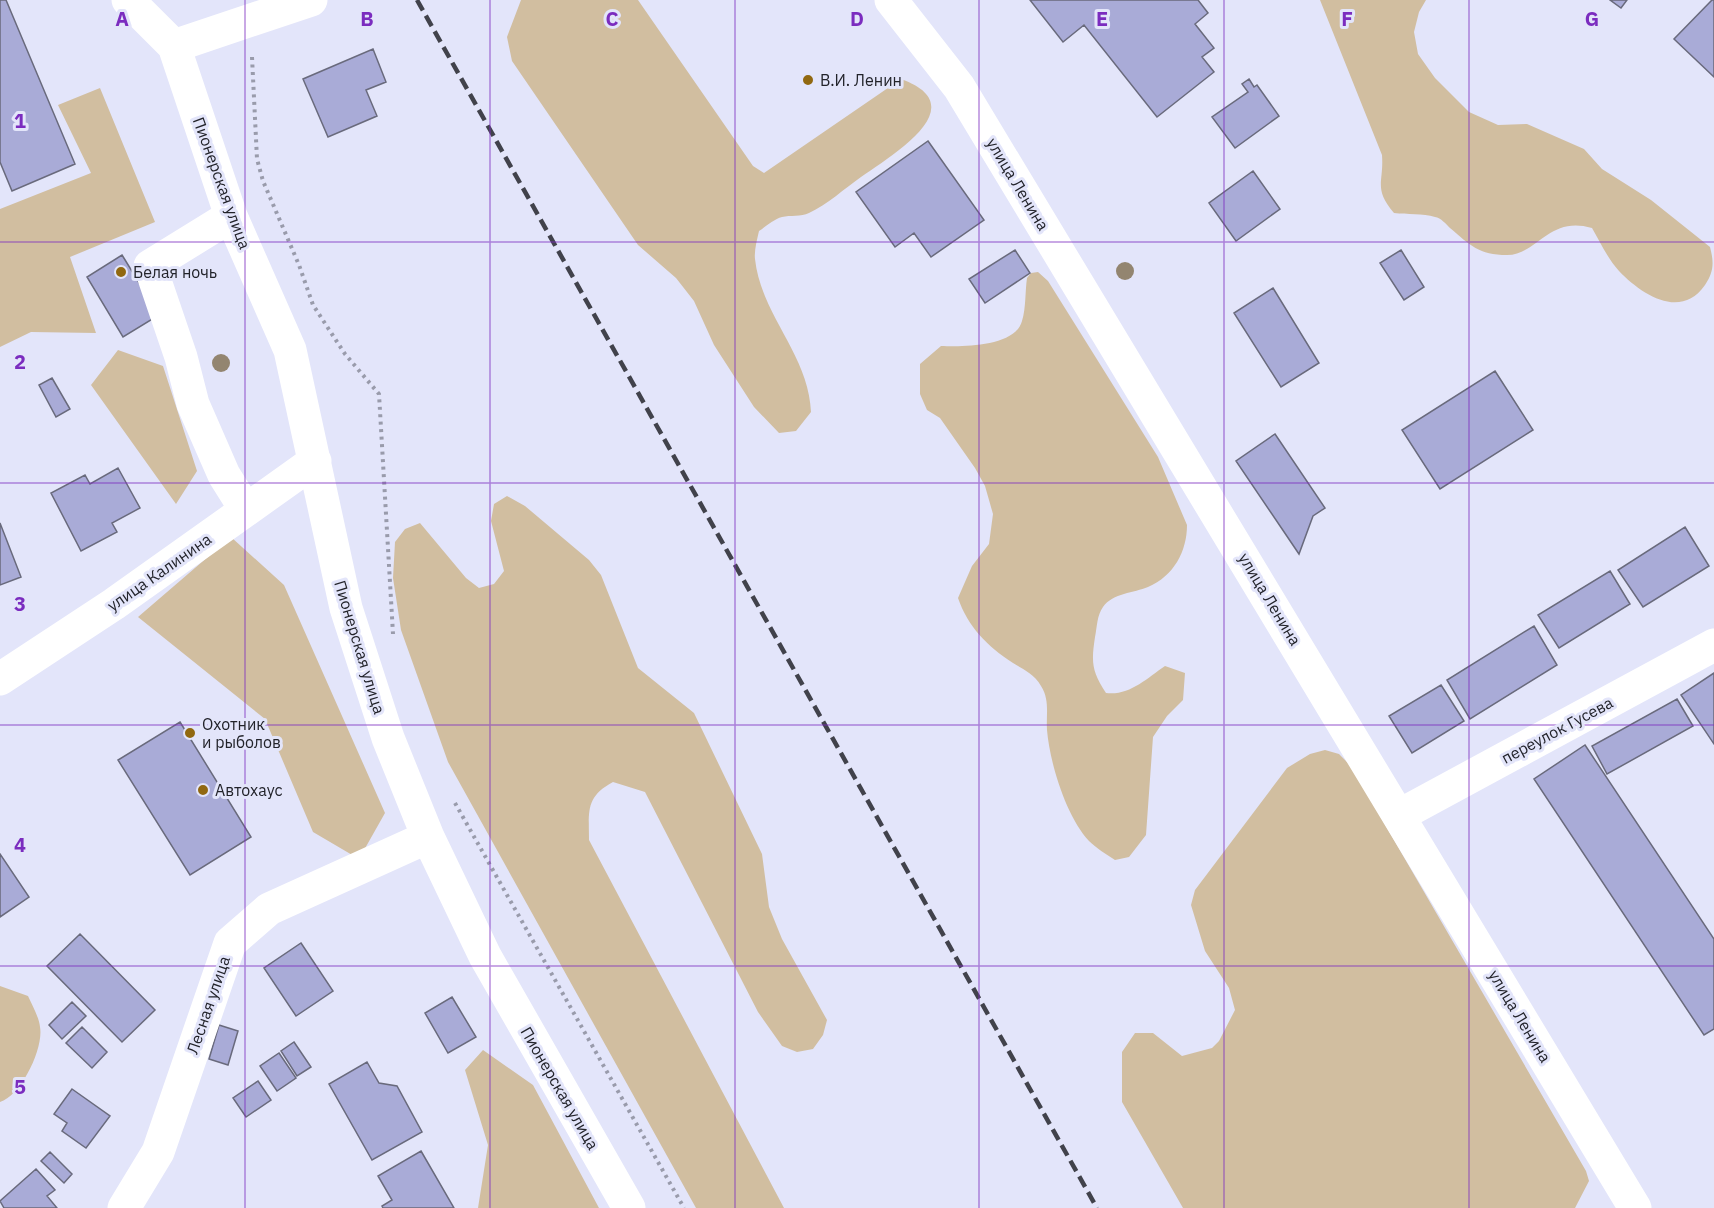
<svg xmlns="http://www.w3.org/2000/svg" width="1714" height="1208" font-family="'IBM Plex Sans',sans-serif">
<rect width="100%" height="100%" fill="#e3e5fa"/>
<path fill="#d1bea0" d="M 521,0 L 638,0 L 753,166 L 764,173 L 901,79 C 976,106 892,155 861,177 C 845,188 827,205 809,213 C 801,217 790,215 782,217 C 774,219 765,227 759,231 C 757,240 754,251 755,259 C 761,315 809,355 811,412 L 796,431 L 779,433 L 754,407 L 714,345 L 694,301 L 676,278 L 638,245 L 512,61 L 507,37 Z
M 1320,0 L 1426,0 L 1419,12 L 1414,32 L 1418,54 L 1435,78 L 1469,112 L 1498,125 L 1527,124 L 1584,149 L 1602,169 L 1651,200 L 1710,247 C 1714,262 1714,272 1705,285 C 1681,320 1642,295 1619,271 C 1608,259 1600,242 1592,228 C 1549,215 1537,255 1507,255 C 1479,255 1470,245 1450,228 C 1446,224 1441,218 1435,217 C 1423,213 1407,215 1394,213 C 1373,188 1384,183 1382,155 Z
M 100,88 L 155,222 L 70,257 L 96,333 L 31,332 L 0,347 L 0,209 L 91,173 L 58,105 Z
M 1038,272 L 1048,281 L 1158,457 L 1187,525 C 1187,551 1174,576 1148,587 C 1134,593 1113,593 1103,607 C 1097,615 1097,627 1095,637 C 1091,663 1092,671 1106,693 C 1129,696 1146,679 1165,666 L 1185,673 L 1183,700 L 1167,716 L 1153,737 L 1146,835 L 1129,857 L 1115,860 C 1106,854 1096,848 1089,841 C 1066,816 1050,764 1047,730 C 1046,714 1050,700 1041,686 C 1034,674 1024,670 1013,663 C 987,646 968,627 958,598 L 972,566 L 989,544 L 993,514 L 985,486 L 975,468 L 940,418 L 927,410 L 920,394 L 920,364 L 941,346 C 963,347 1015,347 1022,321 C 1026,308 1025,292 1027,278 L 1031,273 Z
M 118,350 L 163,366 L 197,471 L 176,504 L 91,385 Z
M 507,496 L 525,506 L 589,560 L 601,575 L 638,668 L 694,713 L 762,854 L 769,907 L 782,939 L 827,1020 L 823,1035 L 813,1049 L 797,1052 L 782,1046 L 758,1012 L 645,792 L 613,782 C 585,797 589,812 589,840 L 784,1208 L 696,1208 L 448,762 L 401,630 L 393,578 L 395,542 L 405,529 L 420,523 L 466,578 L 479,588 L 494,584 L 504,571 L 491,521 L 494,504 Z
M 231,537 L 284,585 L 385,813 L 359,859 L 313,832 L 265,719 L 138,617 Z
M 1325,750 L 1339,754 L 1351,766 L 1586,1171 L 1589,1181 L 1575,1208 L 1183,1208 L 1122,1102 L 1122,1052 L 1135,1033 L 1153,1033 L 1182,1056 L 1212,1048 L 1219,1041 L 1235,1010 L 1229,988 L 1205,951 L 1191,905 L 1195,890 L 1287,768 L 1310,754 Z
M 0,986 L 28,996 C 32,1005 39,1017 40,1027 C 44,1048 21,1096 0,1102 Z
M 483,1050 L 533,1085 L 599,1208 L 478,1208 L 488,1145 L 465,1070 Z"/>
<path fill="#a9abd7" stroke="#696a7c" stroke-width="1.5" d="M 0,0 L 6,0 L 75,164 L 12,191 L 0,162 Z
M 1030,0 L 1198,0 L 1208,13 L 1195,24 L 1214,48 L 1202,57 L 1214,72 L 1157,117 L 1084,25 L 1063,42 Z
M 1610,0 L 1627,0 L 1621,8 Z
M 1712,0 L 1714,0 L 1714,77 L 1674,39 Z
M 373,49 L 386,82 L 366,90 L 377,116 L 328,137 L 303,79 Z
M 1249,79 L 1254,87 L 1257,85 L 1279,116 L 1235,148 L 1212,117 L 1248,92 L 1242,84 Z
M 928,141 L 984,220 L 931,257 L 914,233 L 895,247 L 856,192 Z
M 1253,171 L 1280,209 L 1236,241 L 1209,203 Z
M 1015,250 L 1030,273 L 985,303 L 969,279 Z
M 1401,250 L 1424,287 L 1404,300 L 1380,263 Z
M 122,255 L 159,315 L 123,337 L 87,277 Z
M 1273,288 L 1319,363 L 1281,387 L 1234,313 Z
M 1495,371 L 1533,430 L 1440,489 L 1402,430 Z
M 52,378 L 70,409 L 56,417 L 39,385 Z
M 1275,434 L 1325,508 L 1313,516 L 1299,554 L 1236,461 Z
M 118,468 L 140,508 L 112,523 L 117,532 L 81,551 L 51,493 L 85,475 L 90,484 Z
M 0,523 L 21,577 L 0,585 Z
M 1685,527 L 1709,566 L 1643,607 L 1618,570 Z
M 1610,571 L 1630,604 L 1559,648 L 1538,615 Z
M 1534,626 L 1557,665 L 1470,719 L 1447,680 Z
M 1714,673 L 1714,744 L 1681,695 Z
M 1441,685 L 1464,721 L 1412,753 L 1389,716 Z
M 1677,699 L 1693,726 L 1607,774 L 1592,746 Z
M 180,722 L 251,837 L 190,875 L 118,760 Z
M 1585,745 L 1714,939 L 1714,1029 L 1704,1035 L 1534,779 Z
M 0,854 L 29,897 L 0,917 Z
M 80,934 L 155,1010 L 122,1042 L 47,966 Z
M 301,943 L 333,991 L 296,1016 L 264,968 Z
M 452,997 L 476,1037 L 448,1053 L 425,1013 Z
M 72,1002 L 86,1016 L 62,1039 L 49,1025 Z
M 219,1025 L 238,1031 L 228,1065 L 209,1059 Z
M 82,1027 L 107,1052 L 92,1068 L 66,1043 Z
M 294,1042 L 311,1067 L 297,1076 L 281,1051 Z
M 279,1053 L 296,1078 L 277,1091 L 260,1066 Z
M 367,1062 L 379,1083 L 397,1086 L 422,1132 L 372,1160 L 329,1084 Z
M 258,1081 L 271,1100 L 246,1117 L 233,1098 Z
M 72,1089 L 110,1116 L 86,1148 L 62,1131 L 67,1123 L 54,1114 Z
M 421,1151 L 454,1208 L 383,1208 L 382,1206 L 392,1200 L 378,1176 Z
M 50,1152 L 72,1174 L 64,1183 L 41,1161 Z
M 36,1169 L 55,1190 L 47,1196 L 57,1208 L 4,1208 L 0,1201 Z"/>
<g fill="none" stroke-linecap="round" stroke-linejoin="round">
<path stroke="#999bab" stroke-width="4" stroke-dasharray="3 4.5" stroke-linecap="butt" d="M 252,57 L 257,159 L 263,181 L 299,265 L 313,305 L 345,354 L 379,394 L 393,634
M 455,803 L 684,1208"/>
<path stroke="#fff" stroke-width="33" d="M 128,0 L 174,46 L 231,216 L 290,350 L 346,608 L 388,738 L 428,837 L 485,956 L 629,1208
M 891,0 L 959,87 L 1635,1208
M 174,46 L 311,0
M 231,216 L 150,266 L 181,357 L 193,404 L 224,475 L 246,510
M 0,679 L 114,604 L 315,461
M 1400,815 L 1714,645
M 124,1208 L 158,1152 L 230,943 L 269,909 L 428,837"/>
<path stroke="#41424b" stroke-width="4.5" stroke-dasharray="12 6" stroke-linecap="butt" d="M 417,0 L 1097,1208"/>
</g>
<g fill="#938570">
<circle cx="1125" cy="271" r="9"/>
<circle cx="221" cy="363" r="9"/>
</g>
<path fill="none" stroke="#7b2cbf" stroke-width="1.5" stroke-opacity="0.55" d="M 245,0 L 245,1208M 490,0 L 490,1208M 735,0 L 735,1208M 979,0 L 979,1208M 1224,0 L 1224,1208M 1469,0 L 1469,1208M 0,242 L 1714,242M 0,483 L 1714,483M 0,725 L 1714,725M 0,966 L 1714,966"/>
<g fill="#916810" stroke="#e3e5fa" stroke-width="2">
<circle cx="808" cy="80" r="6"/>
<circle cx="121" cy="272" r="6"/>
<circle cx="190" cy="733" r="6"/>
<circle cx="203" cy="790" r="6"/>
</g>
<g text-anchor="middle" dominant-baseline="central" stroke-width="6" stroke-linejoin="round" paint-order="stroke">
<g font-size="16" fill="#22232a" stroke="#e3e5fa" text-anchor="start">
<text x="820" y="80">В.И. Ленин</text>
<text x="133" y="272">Белая ночь</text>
<text x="202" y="724">Охотник<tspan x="202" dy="18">и рыболов</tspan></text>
<text x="215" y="790">Автохаус</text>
</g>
<g font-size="16" fill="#22232a" stroke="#e3e5fa">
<text transform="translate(222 183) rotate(70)">Пионерская улица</text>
<text transform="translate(1018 184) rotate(59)">улица Ленина</text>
<text transform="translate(159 572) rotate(-35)">улица Калинина</text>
<text transform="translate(1270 599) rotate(59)">улица Ленина</text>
<text transform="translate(360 647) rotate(73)">Пионерская улица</text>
<text transform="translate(1557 730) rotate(-28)">переулок Гусева</text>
<text transform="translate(208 1005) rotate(-71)">Лесная улица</text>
<text transform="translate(1520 1016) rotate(59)">улица Ленина</text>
<text transform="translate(560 1088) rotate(60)">Пионерская улица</text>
</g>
</g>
<g font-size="20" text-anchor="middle" font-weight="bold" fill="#7b2cbf" stroke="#e3e5fa" stroke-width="6" stroke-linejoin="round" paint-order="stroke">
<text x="122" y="26">A</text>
<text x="367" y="26">B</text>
<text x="612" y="26">C</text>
<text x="857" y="26">D</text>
<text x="1102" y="26">E</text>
<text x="1347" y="26">F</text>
<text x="1592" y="26">G</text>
<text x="20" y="128">1</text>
<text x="20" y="369">2</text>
<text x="20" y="611">3</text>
<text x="20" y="852">4</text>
<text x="20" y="1094">5</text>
</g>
</svg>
